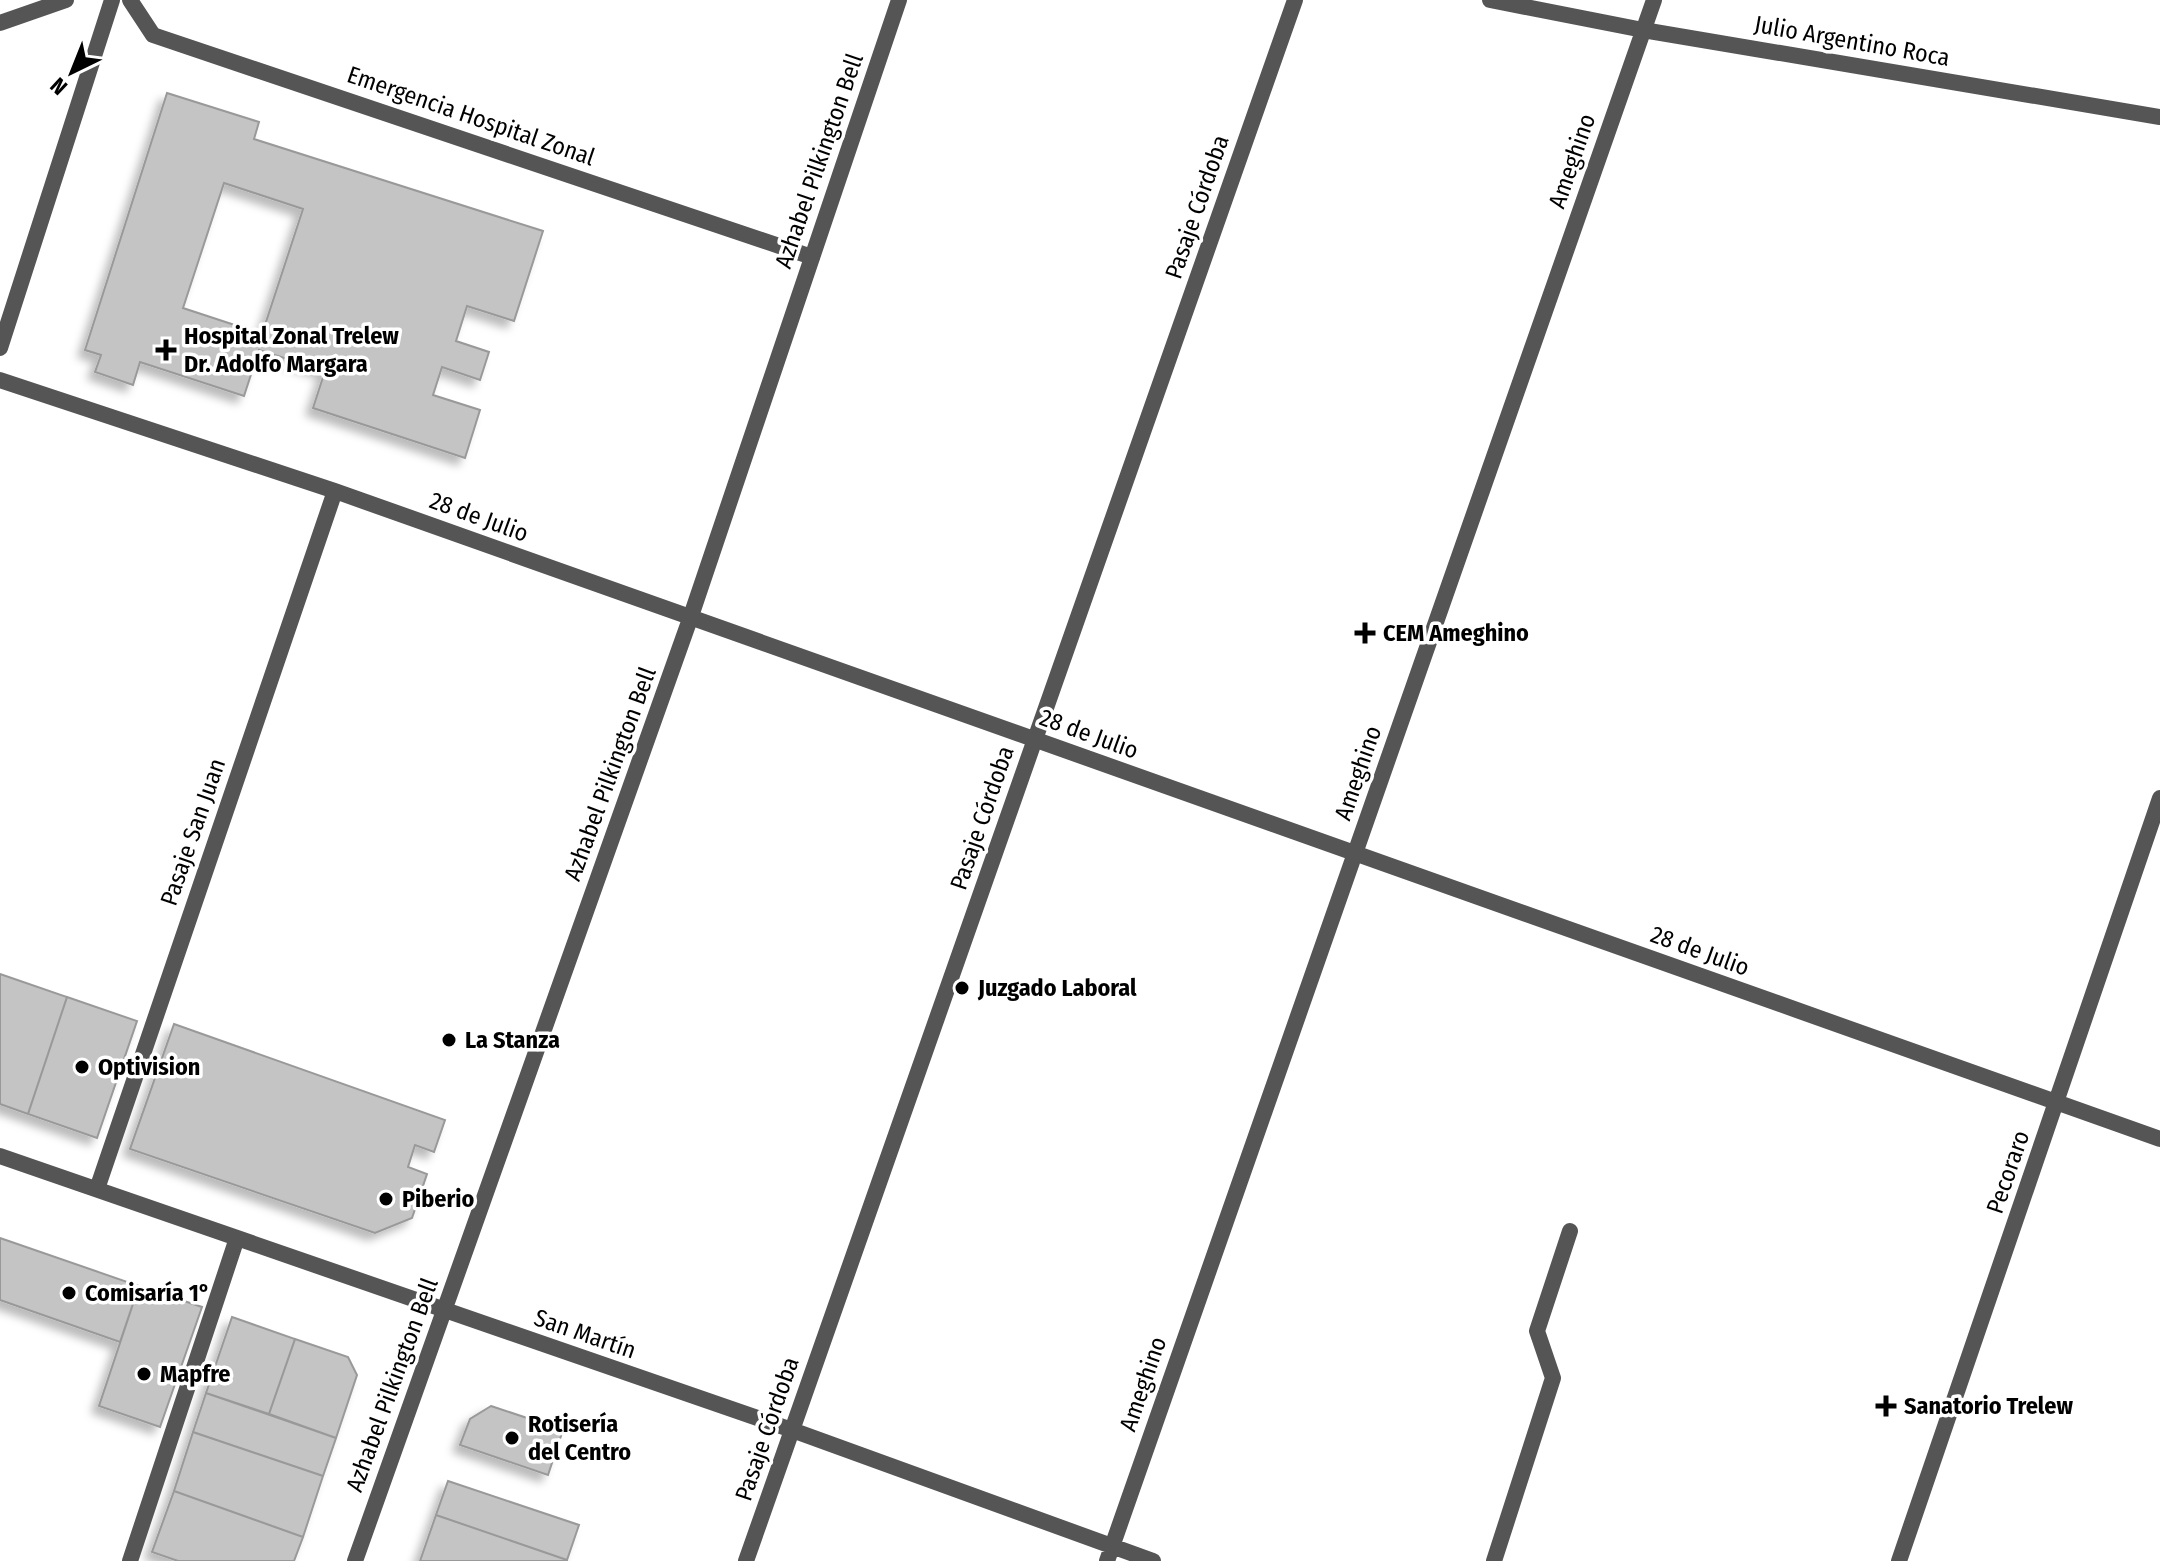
<svg xmlns="http://www.w3.org/2000/svg" width="2160" height="1561" font-family="'Fira Sans Condensed',sans-serif">
<defs>
<filter id="shadow"><feDropShadow dx="-7" dy="7" stdDeviation="4" flood-color="#0004"/></filter>
</defs>
<rect width="100%" height="100%" fill="#fff"/>
<path fill="#c4c4c4" stroke="#999" stroke-width="2" fill-rule="evenodd" filter="url(#shadow)" d="M 167,93 L 259,122 L 254,139 L 543,231 L 514,321 L 467,306 L 456,341 L 489,352 L 480,380 L 442,367 L 433,395 L 480,410 L 465,458 L 313,408 L 325,371 L 259,350 L 244,396 L 140,362 L 133,385 L 95,372 L 101,355 L 85,350 ZM 224,183 L 303,209 L 262,334 L 183,308 Z
M 0,974 L 67,997 L 28,1114 L 0,1104 Z
M 67,997 L 137,1021 L 97,1138 L 28,1114 Z
M 174,1024 L 445,1120 L 434,1152 L 415,1145 L 408,1167 L 427,1174 L 412,1218 L 375,1233 L 130,1149 Z
M 0,1238 L 139,1286 L 120,1342 L 0,1300 Z
M 139,1286 L 202,1307 L 160,1427 L 99,1406 Z
M 232,1317 L 295,1339 L 269,1414 L 206,1393 Z
M 295,1339 L 348,1357 L 357,1375 L 336,1438 L 269,1414 Z
M 206,1393 L 336,1438 L 323,1476 L 193,1432 Z
M 491,1406 L 563,1430 L 548,1475 L 460,1445 L 470,1419 Z
M 193,1432 L 323,1476 L 303,1537 L 174,1491 Z
M 448,1481 L 579,1525 L 567,1560 L 436,1515 Z
M 174,1491 L 303,1537 L 294,1561 L 178,1561 L 152,1552 Z
M 436,1515 L 567,1560 L 567,1561 L 420,1561 Z"/>
<g fill="none" stroke-linecap="round" stroke-linejoin="round">
<path stroke="#555" stroke-width="16" d="M 130,0 L 153,35 L 812,257
M 1494,1561 L 1553,1378 L 1537,1331 L 1570,1231"/>
<path stroke="#555" stroke-width="16" d="M 1490,0 L 1643,30 L 2160,117
M 0,23 L 66,0
M 0,380 L 335,491 L 2160,1139
M 0,1156 L 792,1430 L 1153,1561
M 97,1189 L 335,491
M 130,1561 L 237,1238
M 355,1561 L 690,619 L 899,0
M 746,1561 L 1295,0
M 1107,1561 L 1654,0
M 1899,1561 L 2160,798"/>
<path stroke="#555" stroke-width="16" d="M 0,348 L 112,0"/>
</g>
<g fill="#000" stroke="#fff" stroke-width="3">
<path d="M162 338h8v8h8v8h-8v8h-8v-8h-8v-8h8z"/>
<path d="M1361 621h8v8h8v8h-8v8h-8v-8h-8v-8h8z"/>
<circle cx="962" cy="988" r="8"/>
<circle cx="449" cy="1040" r="8"/>
<circle cx="82" cy="1067" r="8"/>
<circle cx="386" cy="1199" r="8"/>
<circle cx="69" cy="1293" r="8"/>
<circle cx="144" cy="1374" r="8"/>
<path d="M1882 1394h8v8h8v8h-8v8h-8v-8h-8v-8h8z"/>
<circle cx="512" cy="1438" r="8"/>
</g>
<g text-anchor="middle" dominant-baseline="central" stroke-width="7" stroke-linejoin="round" paint-order="stroke">
<g font-size="24" fill="#000" stroke="#fff">
<text transform="translate(1852 41) rotate(10)">Julio Argentino Roca</text>
<text transform="translate(471 116) rotate(19)">Emergencia Hospital Zonal</text>
<text transform="translate(819 161) rotate(-71)">Azhabel Pilkington Bell</text>
<text transform="translate(1572 161) rotate(-71)">Ameghino</text>
<text transform="translate(1197 207) rotate(-71)">Pasaje Córdoba</text>
<text transform="translate(479 517) rotate(20)">28 de Julio</text>
<text transform="translate(1089 734) rotate(20)">28 de Julio</text>
<text transform="translate(1358 773) rotate(-71)">Ameghino</text>
<text transform="translate(610 774) rotate(-70)">Azhabel Pilkington Bell</text>
<text transform="translate(982 818) rotate(-71)">Pasaje Córdoba</text>
<text transform="translate(193 832) rotate(-71)">Pasaje San Juan</text>
<text transform="translate(1700 951) rotate(20)">28 de Julio</text>
<text transform="translate(2008 1172) rotate(-71)">Pecoraro</text>
<text transform="translate(585 1334) rotate(19)">San Martín</text>
<text transform="translate(1143 1384) rotate(-71)">Ameghino</text>
<text transform="translate(392 1385) rotate(-70)">Azhabel Pilkington Bell</text>
<text transform="translate(767 1429) rotate(-71)">Pasaje Córdoba</text>
</g>
<g font-size="24" font-weight="bold" fill="#000" stroke="#fff" text-anchor="start">
<text x="184" y="336">Hospital Zonal Trelew<tspan x="184" dy="28">Dr. Adolfo Margara</tspan></text>
<text x="1383" y="633">CEM Ameghino</text>
<text x="978" y="988">Juzgado Laboral</text>
<text x="465" y="1040">La Stanza</text>
<text x="98" y="1067">Optivision</text>
<text x="402" y="1199">Piberio</text>
<text x="85" y="1293">Comisaría 1°</text>
<text x="160" y="1374">Mapfre</text>
<text x="1904" y="1406">Sanatorio Trelew</text>
<text x="528" y="1424">Rotisería<tspan x="528" dy="28">del Centro</tspan></text>
</g>
</g>
<g transform="translate(72 72) rotate(223)" stroke="#ffffff" stroke-width="6" paint-order="stroke">
<path d="M0-6L14 30L0 20L-14 30Z" fill="#000000"/>
<text y="-12" font-size="22" font-weight="bold" text-anchor="middle" fill="#000000">N</text>
</g>
</svg>
